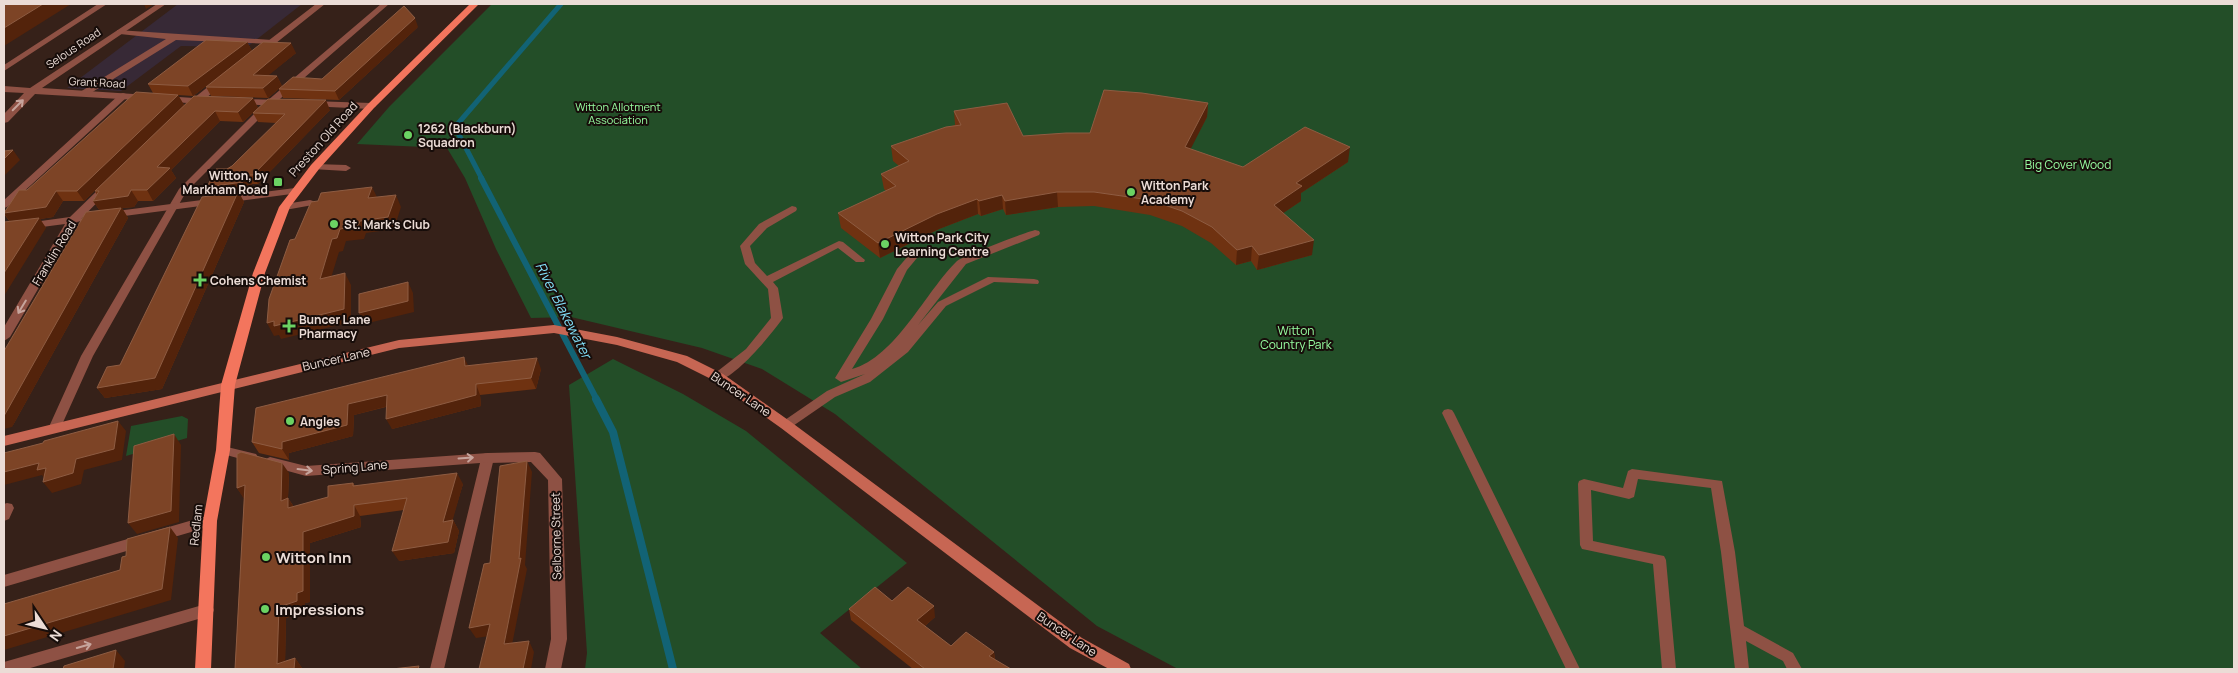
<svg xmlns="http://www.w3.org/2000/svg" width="2238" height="673" font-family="Manrope,sans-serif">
<rect width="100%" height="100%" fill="#362119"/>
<path fill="#372936" d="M 178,4 L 302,4 L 247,47 L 181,46 L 121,91 L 67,88 Z"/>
<path fill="#234e28" d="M 492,4 L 2234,4 L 2234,669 L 1178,669 L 1097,626 L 835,414 L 762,369 L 702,348 L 571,317 L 531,318 L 496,249 L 465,178 L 447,148 L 357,144 L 389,107 Z
M 613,359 L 683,394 L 746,431 L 907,563 L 820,633 L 862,669 L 585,669 L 587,653 L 569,385 Z
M 182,416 L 188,419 L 187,438 L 126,456 L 131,426 Z"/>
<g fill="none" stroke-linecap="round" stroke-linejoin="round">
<path stroke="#126375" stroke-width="5" d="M 482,179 L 455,127 L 561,4"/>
<path stroke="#126375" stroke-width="6" d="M 481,178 L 597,400"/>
<path stroke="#126375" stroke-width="8" d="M 596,399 L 613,432 L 673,669"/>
<path fill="#8e5144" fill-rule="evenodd" d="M 98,4 L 107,4 L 4,71 L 4,65 Z
M 381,4 L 389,4 L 273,105 L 186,192 L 93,356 L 60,429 L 58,432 L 50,432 L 48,429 L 81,356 L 179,189 L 267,101 Z
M 117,30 L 272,40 L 276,42 L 272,44 L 176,40 L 86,96 L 80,96 L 80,92 L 166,39 L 120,34 L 117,34 Z
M 123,93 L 126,94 L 126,98 L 7,207 L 4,208 L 4,200 L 120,94 Z
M 315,164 L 346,165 L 351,168 L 346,171 L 312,169 L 312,165 Z
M 310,200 L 313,201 L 315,203 L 313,205 L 285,210 L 280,207 L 285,204 Z
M 792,206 L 796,207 L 797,209 L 796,211 L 767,228 L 750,246 L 755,263 L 767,276 L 839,241 L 843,242 L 865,260 L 864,262 L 856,262 L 838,248 L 773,282 L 778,288 L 783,318 C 773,332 731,385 714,380 L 712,377 L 714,374 L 746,349 L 771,318 L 768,289 L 745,264 L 740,246 L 759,224 Z
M 1035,230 L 1039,231 L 1040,233 L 1039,235 L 966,264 L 918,325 L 938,302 L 988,277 L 1034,279 L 1038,280 L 1039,282 L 1038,284 L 994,282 L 946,306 L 908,352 L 870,382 L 835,397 L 790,428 L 782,428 L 780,425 L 782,422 L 827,391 L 865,374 L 841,382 L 835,378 L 871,319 L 897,269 L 908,256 L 916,256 L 917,258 L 907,270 L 883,319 L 852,369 C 896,357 926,291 957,261 C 963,256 1024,233 1035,230 Z
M 1448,409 L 1452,410 L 1454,413 L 1580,669 L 1566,669 L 1442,413 L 1444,410 Z
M 223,446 L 256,454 L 258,457 L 256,460 L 252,462 L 219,453 L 217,450 L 219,447 Z
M 488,453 L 492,455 L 494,458 L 444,669 L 430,669 L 480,463 L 306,476 L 266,465 L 264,462 L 266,459 L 270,457 L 306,466 Z
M 1632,469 L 1722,481 L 1735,552 L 1744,626 L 1793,653 L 1802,669 L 1787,669 L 1783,661 L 1746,641 L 1749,669 L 1735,669 L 1721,552 L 1711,488 L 1638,479 L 1634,497 L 1629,499 L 1591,490 L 1593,541 L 1659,555 L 1664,556 L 1666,560 L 1676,669 L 1662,669 L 1653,564 L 1587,550 L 1582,549 L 1580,545 L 1578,484 L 1579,481 L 1584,479 L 1623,488 L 1628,471 Z"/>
<path fill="#8e5144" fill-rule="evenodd" d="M 157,4 L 166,4 L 42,88 L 194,98 L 219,78 L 225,78 L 225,82 L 205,99 L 204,103 L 199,104 L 189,110 L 184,107 L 188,103 L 35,94 L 8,122 L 4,123 L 4,114 L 24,93 L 4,92 L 4,86 L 30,88 Z
M 316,4 L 325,4 L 261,55 L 255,55 L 255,51 Z
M 238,99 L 281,100 L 286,103 L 281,106 L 235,104 L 233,102 Z
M 311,101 L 371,103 L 376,106 L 371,109 L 308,106 L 308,102 Z
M 107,184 L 112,187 L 82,218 L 81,221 L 77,222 L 10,337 L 4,341 L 4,327 L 65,224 L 4,232 L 4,226 L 70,217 L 103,185 Z
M 295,188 L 300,191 L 299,193 L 109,218 L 103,215 L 109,212 Z
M 535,452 L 540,453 L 562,479 L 567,639 L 561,669 L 545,669 L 551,639 L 548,480 L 531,462 L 488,463 L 483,462 L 481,458 L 483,454 L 488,453 Z
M 7,503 L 12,504 L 14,508 L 9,519 L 4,521 L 4,504 Z
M 210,515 L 215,517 L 217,521 L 215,525 L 4,587 L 4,575 Z
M 206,604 L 212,605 L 214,610 L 212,615 L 27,669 L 4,669 L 4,662 Z"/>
<path fill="#c76653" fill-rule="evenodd" d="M 554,325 L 617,337 L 687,356 L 723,374 L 791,422 L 1082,638 L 1129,664 L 1131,669 L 1109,669 L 1070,648 L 781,428 L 713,380 L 677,362 L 617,345 L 554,333 L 399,348 L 4,446 L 4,436 L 399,340 Z"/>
<path fill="#f3755d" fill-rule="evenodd" d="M 470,4 L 479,4 L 374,108 L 319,169 L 290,207 L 265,273 L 235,385 L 230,450 L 217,521 L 211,669 L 195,669 L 203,521 L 216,450 L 221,385 L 253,273 L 279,207 L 311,165 L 368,104 Z"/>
</g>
<path fill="#6f3211" d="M 418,27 L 339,100 L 283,98 L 279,89 L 322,79 Z
M 247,42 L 252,51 L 296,53 L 268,75 L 277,76 L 282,86 L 268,98 L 211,96 L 206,87 L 226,71 L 193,96 L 178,95 L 184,105 L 84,201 L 63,201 L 53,217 L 40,219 L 46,228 L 10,222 L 4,214 L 4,212 L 27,190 L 153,93 L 148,84 Z
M 194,96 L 253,98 L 258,108 L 243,122 L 220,121 L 171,170 L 176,178 L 153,201 L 138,201 L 134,207 L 122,208 L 128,218 L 12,427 L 100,211 L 93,201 L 97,195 L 95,191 Z
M 1208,103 L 1207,117 L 1190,149 L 1243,167 L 1348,162 L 1301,193 L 1301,201 L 1283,213 L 1312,255 L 1257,270 L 1251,261 L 1236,265 L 1211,243 L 1182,226 L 1150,215 L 1094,206 L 1058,207 L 1006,215 L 1003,209 L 981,216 L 978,214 L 939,229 L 880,258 L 841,228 L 838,213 L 886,191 L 884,189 L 881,174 L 899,166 L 893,161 L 891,146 L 955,125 L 954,111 L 1023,136 L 1090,133 Z
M 330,110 L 258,184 L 252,184 L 249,192 L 239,193 L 244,202 L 162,389 L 105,398 L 97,388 L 120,365 L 212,196 L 227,169 L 232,166 L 276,123 L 258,122 L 253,113 Z
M 468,365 L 541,369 L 536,389 L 480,395 L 481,406 L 392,429 L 386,407 L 354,415 L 353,436 L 289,453 L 289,460 L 259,453 L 252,442 Z
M 289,473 L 288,498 L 294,507 L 328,497 L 353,483 L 355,486 L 463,484 L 452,520 L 453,520 L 459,531 L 454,553 L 399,561 L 404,510 L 360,516 L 361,527 L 310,543 L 310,602 L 305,603 L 305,612 L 286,618 L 285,661 L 295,658 L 302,668 L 235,669 L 244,498 L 237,488 Z
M 892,601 L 935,617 L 925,626 L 951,646 L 994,652 L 995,660 L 1011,669 L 913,669 L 851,620 L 849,609 Z"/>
<path fill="#53230b" d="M 43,4 L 71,4 L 4,46 L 4,28 Z
M 144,4 L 154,4 L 146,9 Z
M 415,18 L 418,27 L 339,100 L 335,91 Z
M 247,42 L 252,51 L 193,96 L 188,86 Z
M 291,43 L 296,53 L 258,84 L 253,75 Z
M 277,76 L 282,86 L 268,98 L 263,88 Z
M 178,95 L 184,105 L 84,201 L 77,191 Z
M 253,98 L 258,108 L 243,122 L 238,112 Z
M 326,100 L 330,110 L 258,184 L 253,175 Z
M 1208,103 L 1207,117 L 1184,162 L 1185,147 Z
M 215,111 L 220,121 L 171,170 L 176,178 L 153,201 L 147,190 L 157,167 Z
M 1350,147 L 1348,162 L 1301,193 L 1301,201 L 1273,220 L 1274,205 L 1296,183 Z
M 13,150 L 20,160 L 4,176 L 4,159 Z
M 247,175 L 252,184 L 249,192 L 239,193 L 244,202 L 162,389 L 105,398 L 97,388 L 155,378 L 213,197 L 207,187 Z
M 372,187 L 378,199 L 368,198 Z
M 131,190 L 138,201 L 134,207 L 122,208 L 128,218 L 12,427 L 4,429 L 4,416 L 100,211 L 93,201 Z
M 56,191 L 63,201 L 53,217 L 40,219 L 46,228 L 4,296 L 4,273 L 11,223 L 4,213 Z
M 1057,192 L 1058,207 L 1006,215 L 1005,201 Z
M 396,195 L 401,207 L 394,229 L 366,233 L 364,239 L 346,241 L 343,251 L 339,252 L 327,291 L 320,279 L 332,239 L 340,229 L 360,221 Z
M 1002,195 L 1003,209 L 981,216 L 979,201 Z
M 977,199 L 978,214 L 939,229 L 880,258 L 878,243 L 937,214 Z
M 1314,240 L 1312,255 L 1257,270 L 1259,255 Z
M 1252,246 L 1251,261 L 1236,265 L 1237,250 Z
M 345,273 L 351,285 L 351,322 L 281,339 L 279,335 L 274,336 L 267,323 Z
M 408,282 L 413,293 L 414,312 L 364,324 L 359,313 Z
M 464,357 L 469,367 L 465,366 Z
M 537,358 L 541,369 L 536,389 L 531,378 Z
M 476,384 L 480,395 L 481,406 L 392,429 L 386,419 Z
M 387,395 L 392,405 L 354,415 L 353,436 L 289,453 L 289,460 L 282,449 L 282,442 L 348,404 Z
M 118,421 L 126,431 L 122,460 L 84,470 L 81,484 L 52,493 L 43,482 L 46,481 L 42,475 L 4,485 L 4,472 L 39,463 L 76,459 Z
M 174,434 L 181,445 L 179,522 L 137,534 L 128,523 Z
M 527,461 L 532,472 L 525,565 L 527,569 L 510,655 L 504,644 L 519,559 Z
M 282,463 L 289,473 L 288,498 L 295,509 L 288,508 L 281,501 Z
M 457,473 L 463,484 L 449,533 L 443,522 Z
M 245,485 L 244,499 L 237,488 Z
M 354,505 L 360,516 L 361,527 L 310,543 L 310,602 L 305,603 L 305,612 L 286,618 L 285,669 L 277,664 L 279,607 L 297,593 L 303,532 Z
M 453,520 L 459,531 L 454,553 L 399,561 L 392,551 Z
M 170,527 L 178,538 L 171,600 L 4,650 L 4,636 L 162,589 Z
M 934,606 L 935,617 L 919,631 L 917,620 Z
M 490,624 L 496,635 L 476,638 L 469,628 Z
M 529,641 L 534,652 L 531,669 L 523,669 Z
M 116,650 L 125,661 L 124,669 L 113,669 Z
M 994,652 L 995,663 L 989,656 Z
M 295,658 L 302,668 L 302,669 L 294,669 Z"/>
<path fill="#7d4426" stroke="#8e5c42" d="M 4,4 L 43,4 L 4,28 Z
M 404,6 L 415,18 L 335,91 L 279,89 L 293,77 L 322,79 Z
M 206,40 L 247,42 L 188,86 L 148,84 Z
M 263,42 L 291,43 L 253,75 L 277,76 L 263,88 L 206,87 Z
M 1104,90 L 1142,93 L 1208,103 L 1185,147 L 1243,167 L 1305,127 L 1350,147 L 1296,183 L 1302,186 L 1274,205 L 1314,240 L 1259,255 L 1252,246 L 1237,250 L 1212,227 L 1182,211 L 1150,200 L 1094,192 L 1057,192 L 1005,201 L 1002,195 L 979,201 L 977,199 L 937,214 L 878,243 L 838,213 L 896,186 L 881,174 L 909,161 L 891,146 L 946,127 L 961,125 L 954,111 L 1007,103 L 1023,136 L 1066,133 L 1090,133 Z
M 136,92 L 178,95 L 77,191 L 56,191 L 46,207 L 4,213 L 19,190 L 27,190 Z
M 194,96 L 253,98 L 238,112 L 215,111 L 157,167 L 170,168 L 147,190 L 131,190 L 128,196 L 93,201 L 99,191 L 95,191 Z
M 268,99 L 326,100 L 253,175 L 247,175 L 243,182 L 207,187 L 216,169 L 227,169 L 232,166 L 285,114 L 253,113 Z
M 13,150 L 4,159 L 4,151 Z
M 372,187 L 368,198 L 396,195 L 388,217 L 360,221 L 358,226 L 340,229 L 337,238 L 332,239 L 320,279 L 345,273 L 344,309 L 274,326 L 274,321 L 267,323 L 269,299 L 290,240 L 295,239 L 311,202 L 318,201 L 321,193 Z
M 238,192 L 155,378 L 97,388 L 107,367 L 120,365 L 202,197 Z
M 121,208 L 4,416 L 4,351 L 86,212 Z
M 39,218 L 4,273 L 4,222 Z
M 408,282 L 408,301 L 359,313 L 359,294 Z
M 464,357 L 465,366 L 537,358 L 531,378 L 476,384 L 476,395 L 386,419 L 387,395 L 348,404 L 347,425 L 282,442 L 282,449 L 252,442 L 256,408 Z
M 118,421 L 114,449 L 76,459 L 73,473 L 43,482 L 46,468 L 37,470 L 39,463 L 4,472 L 4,453 L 43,443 L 44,441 Z
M 174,434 L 171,511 L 128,523 L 134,446 Z
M 241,452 L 282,463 L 281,501 L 288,498 L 288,508 L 328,497 L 328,486 L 353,483 L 353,486 L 457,473 L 443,522 L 453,520 L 448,542 L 392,551 L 407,498 L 354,505 L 354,516 L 303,532 L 303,591 L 297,593 L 297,601 L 279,607 L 277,664 L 295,658 L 294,669 L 235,669 L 245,485 L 237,488 L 237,454 Z
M 527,461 L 519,559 L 521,558 L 504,644 L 529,641 L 523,669 L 479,669 L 490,624 L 469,628 L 484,564 L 490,563 L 500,466 Z
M 170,527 L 162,589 L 4,636 L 4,604 L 120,570 L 122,557 L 126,556 L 127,539 Z
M 875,587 L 892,601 L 908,587 L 934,606 L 917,620 L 951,646 L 966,632 L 994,652 L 989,656 L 1011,669 L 925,669 L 849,609 Z
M 116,650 L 113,669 L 63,669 L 64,666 Z
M 419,666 L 418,669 L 392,669 Z"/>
<defs><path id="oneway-shaft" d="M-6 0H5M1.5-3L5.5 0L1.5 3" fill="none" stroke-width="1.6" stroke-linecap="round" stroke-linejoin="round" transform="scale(1.25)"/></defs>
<g stroke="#c6a49c">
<use href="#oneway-shaft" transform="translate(18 105) rotate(-45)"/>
<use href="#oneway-shaft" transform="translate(22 307) rotate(121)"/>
<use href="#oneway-shaft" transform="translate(466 458) rotate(-4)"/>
<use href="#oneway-shaft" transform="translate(305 470) rotate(7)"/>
<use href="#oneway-shaft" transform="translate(84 646) rotate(-16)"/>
</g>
<g fill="#6bd363" stroke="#170d0a" stroke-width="2">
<circle cx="408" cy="135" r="5"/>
<rect x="273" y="177" width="10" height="10" rx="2.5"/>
<circle cx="1131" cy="192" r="5"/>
<circle cx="334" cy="224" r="5"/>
<circle cx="885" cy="244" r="5"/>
<path d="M197.5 272.5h5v5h5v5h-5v5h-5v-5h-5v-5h5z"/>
<path d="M286.5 318.5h5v5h5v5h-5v5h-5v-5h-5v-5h5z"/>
<circle cx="290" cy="421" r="5"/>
<circle cx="266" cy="557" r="5"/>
<circle cx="265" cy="609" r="5"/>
</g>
<g text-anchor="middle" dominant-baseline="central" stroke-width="4" stroke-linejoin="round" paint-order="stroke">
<g font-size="11" fill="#ebdcd6" stroke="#170d0a">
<text transform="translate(73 48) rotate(-34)">Selous Road</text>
<text transform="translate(97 82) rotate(3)">Grant Road</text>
</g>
<g font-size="11" fill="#96fda0" stroke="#170d0a">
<text x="618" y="106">Witton Allotment<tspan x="618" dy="13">Association</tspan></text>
</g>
<g font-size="12" font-weight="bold" fill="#ebdcd6" stroke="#170d0a" text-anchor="start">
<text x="418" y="128">1262 (Blackburn)<tspan x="418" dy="14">Squadron</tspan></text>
<text x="268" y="175" text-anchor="end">Witton, by<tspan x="268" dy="14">Markham Road</tspan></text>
<text x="1141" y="185">Witton Park<tspan x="1141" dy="14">Academy</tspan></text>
<text x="344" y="224">St. Mark's Club</text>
<text x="895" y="237">Witton Park City<tspan x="895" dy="14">Learning Centre</tspan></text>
<text x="210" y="280">Cohens Chemist</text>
<text x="299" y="319">Buncer Lane<tspan x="299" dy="14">Pharmacy</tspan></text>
<text x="300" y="421">Angles</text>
</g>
<g font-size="12" fill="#ebdcd6" stroke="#170d0a">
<text transform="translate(323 139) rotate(-48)">Preston Old Road</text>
<text transform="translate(54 253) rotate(-59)">Franklin Road</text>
<text transform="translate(336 359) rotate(-13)">Buncer Lane</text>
<text transform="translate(741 394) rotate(34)">Buncer Lane</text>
<text transform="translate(355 467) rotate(-5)">Spring Lane</text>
<text transform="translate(196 525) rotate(-84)">Redlam</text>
<text transform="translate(556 536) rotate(-91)">Selborne Street</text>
<text transform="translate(1067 634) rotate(34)">Buncer Lane</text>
</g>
<g font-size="12" fill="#96fda0" stroke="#170d0a">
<text x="2068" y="164">Big Cover Wood</text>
<text x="1296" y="330">Witton<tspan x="1296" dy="14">Country Park</tspan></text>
</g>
<g font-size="14" font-style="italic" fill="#80ddf6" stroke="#170d0a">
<text transform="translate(564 310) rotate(63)">River Blakewater</text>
</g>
<g font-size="15" font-weight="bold" fill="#ebdcd6" stroke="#170d0a" text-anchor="start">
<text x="276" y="557">Witton Inn</text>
<text x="275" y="609">Impressions</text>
</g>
</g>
<rect width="2238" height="673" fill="none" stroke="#ebdcd6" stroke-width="10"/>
<g transform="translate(45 628) rotate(125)" stroke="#170d0a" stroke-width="4" paint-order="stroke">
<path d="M0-4L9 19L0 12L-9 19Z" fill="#ebdcd6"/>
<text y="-8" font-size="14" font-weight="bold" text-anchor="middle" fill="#ebdcd6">N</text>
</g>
</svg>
